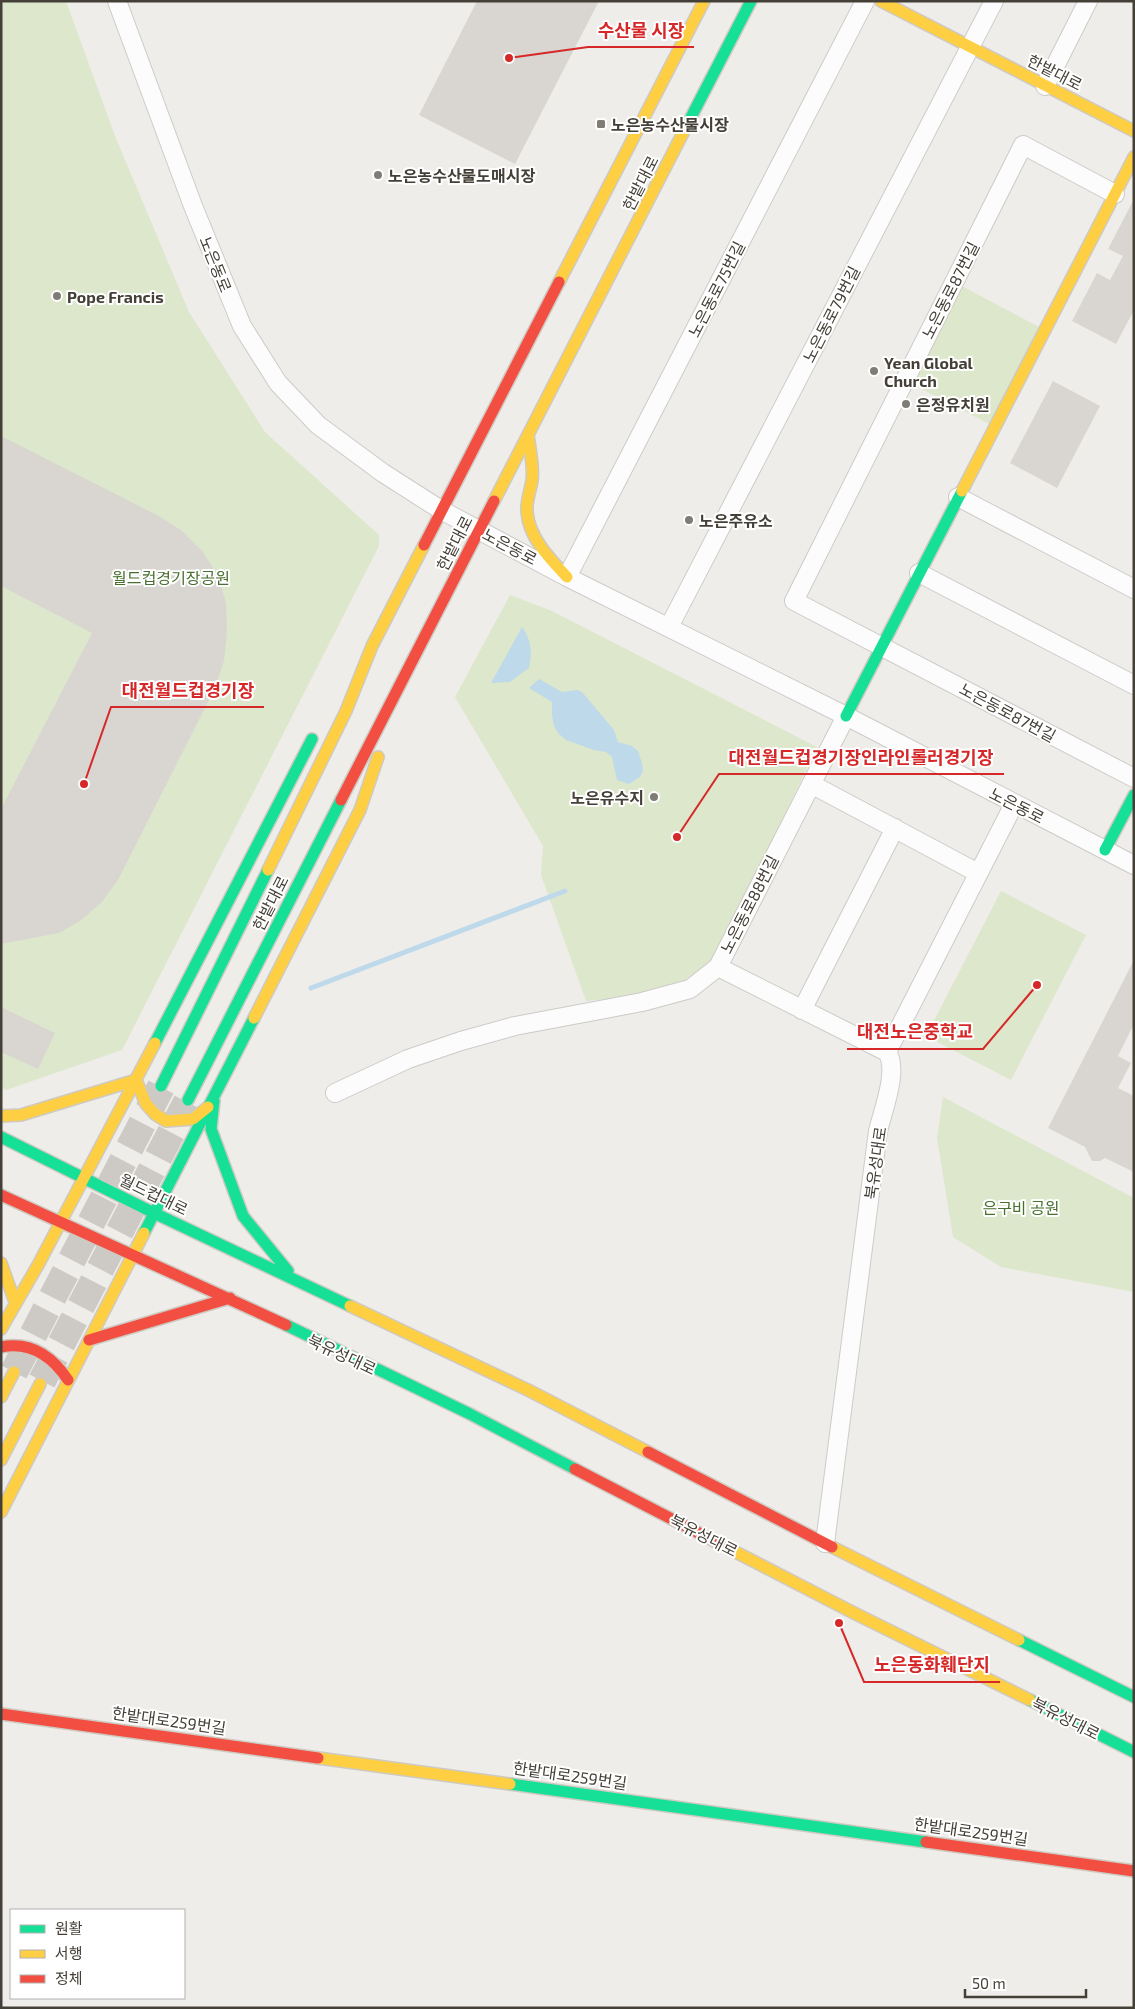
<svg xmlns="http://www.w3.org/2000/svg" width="1135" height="2009" font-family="'Exo 2','Noto Sans KR',sans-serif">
<rect width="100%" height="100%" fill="#efedea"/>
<path fill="#dde7cc" d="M 1,1 L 66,1 L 115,136 L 189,312 L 265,432 L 379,535 L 379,546 L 122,1050 L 6,1090 L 1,1087 Z
M 962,286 L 1041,328 L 991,425 L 912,384 Z
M 510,595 L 552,611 L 817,747 L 718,955 L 679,985 L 635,997 L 586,1001 L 541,875 L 543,846 L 455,697 Z
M 1001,891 L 1086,935 L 1011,1080 L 926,1036 Z
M 943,1097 L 1134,1198 L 1134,1292 L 1001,1267 L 953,1237 L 937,1138 Z"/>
<path fill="#bed9e9" d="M 522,627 C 532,641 532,652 529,668 L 510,682 L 491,683 Z
M 539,679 L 562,692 L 577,690 L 582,692 L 614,730 L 618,742 L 632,746 L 638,751 L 642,763 L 643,771 L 640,777 L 629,784 L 617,780 L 612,757 L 606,752 L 594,750 L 566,740 L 558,733 L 554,726 L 552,715 L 552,702 L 529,688 Z"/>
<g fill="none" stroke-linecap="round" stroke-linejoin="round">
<path stroke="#bed9e9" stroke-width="5" d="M 311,988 L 565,891"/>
</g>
<path fill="#d9d6d2" d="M 477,1 L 599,1 L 515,164 L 419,115 Z
M 1134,199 L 1134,310 L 1116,344 L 1072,321 L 1097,273 L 1110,280 L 1123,256 L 1108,249 Z
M 1053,381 L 1100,406 L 1057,488 L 1010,463 Z
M 1,436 L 159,516 L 182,531 L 203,552 L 218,576 L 226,603 L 227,631 L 224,661 L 215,688 L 118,880 L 102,902 L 80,921 L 59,933 L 1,944 L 1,809 L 92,633 L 1,586 Z
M 1134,960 L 1134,1024 L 1118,1056 L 1131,1063 L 1118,1088 L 1134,1096 L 1134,1172 L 1105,1158 L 1100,1161 L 1092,1161 L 1085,1147 L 1048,1128 Z
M 1,1007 L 55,1033 L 38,1069 L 1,1052 Z"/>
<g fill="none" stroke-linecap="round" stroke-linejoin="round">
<path stroke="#cdcac6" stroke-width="28" stroke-dasharray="28 14" stroke-linecap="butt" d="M 14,1372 L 161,1087
M 42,1381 L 187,1102"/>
<defs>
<path id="street" d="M 117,1 L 193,206 L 242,326 L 278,383 L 318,425 L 383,473 L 441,510 L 567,577 L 846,716 L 1134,865
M 1045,86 L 1088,1
M 1115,194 L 1023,145 L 794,601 L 1134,778
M 958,497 L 1134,589
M 919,573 L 1134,685
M 567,577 L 865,1
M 669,627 L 994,1
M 811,784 L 978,873
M 718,967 L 887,1052 L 1014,804
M 802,1010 L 895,828
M 335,1093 L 408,1059 L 461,1041 L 515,1026 L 642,1002 L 690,989 L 718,967 L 846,716
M 825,1543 L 878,1131 C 883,1110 899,1070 887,1052"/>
<path id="fast" d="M 685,129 L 751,1
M 846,716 L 962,491
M 1105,850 L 1134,795
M 155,1043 L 312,739
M 161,1086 L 268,870
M 188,1100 L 341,800
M 214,1101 L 211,1129 L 243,1216 L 288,1271
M 1,1137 L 154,1213 L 350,1306
M 144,1233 L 254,1018
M 286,1325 L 470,1414 L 575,1469
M 1019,1640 L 1134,1697
M 1030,1700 L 1134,1752
M 510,1784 L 926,1842"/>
<path id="slow" d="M 881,1 L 1134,131
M 559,282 L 704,1
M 528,435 C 530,450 534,467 532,481 C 530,492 526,501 527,512 C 529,538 550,559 567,577
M 962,491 L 1134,157
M 494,501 L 685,129
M 268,870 L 346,711 L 372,646 L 424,545
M 254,1018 L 360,810 L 378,757
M 1,1116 L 21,1115 L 136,1080 L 146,1104 L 155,1114 L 166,1121 L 193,1119 L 208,1107
M 1,1263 L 15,1302
M 350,1306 L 528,1390 L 648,1452
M 1,1329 L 38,1265 L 155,1043
M 1,1397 L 14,1372
M 1,1460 L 40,1384
M 1,1512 L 144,1233
M 722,1545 L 856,1614 L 1030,1700
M 832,1547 L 1019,1640
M 318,1758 L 510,1784"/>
<path id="jam" d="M 424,545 L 559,282
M 341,800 L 494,501
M 1,1195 L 286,1325
M 89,1340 L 230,1298
M 1,1347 C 31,1341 52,1356 68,1380
M 648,1452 L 832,1547
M 575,1469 L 722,1545
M 1,1714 L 318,1758
M 926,1842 L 1134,1871"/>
</defs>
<use href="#street" stroke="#cdcbc8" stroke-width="20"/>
<use href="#fast" stroke="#cecac1" stroke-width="14"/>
<use href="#slow" stroke="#cecac1" stroke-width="14"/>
<use href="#jam" stroke="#cecac1" stroke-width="14"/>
<use href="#street" stroke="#fdfcfc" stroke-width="18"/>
<use href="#fast" stroke="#16e098" stroke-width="11"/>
<use href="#slow" stroke="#ffcf43" stroke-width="11"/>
<use href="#jam" stroke="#f24e42" stroke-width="11"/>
</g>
<g fill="#807c76" stroke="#fff" stroke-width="2">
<rect x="596" y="119" width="10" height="10" rx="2.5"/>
<circle cx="378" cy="175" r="5"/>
<circle cx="57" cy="296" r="5"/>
<circle cx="874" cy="371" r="5"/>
<circle cx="906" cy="404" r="5"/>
<circle cx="689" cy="520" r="5"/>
<circle cx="654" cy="797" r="5"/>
</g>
<g text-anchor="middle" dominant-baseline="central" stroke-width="4" stroke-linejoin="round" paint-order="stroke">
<g font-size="16" fill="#443f37" stroke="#fff">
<text transform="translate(1055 72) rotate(27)">한밭대로</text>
<text transform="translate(640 183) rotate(-63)">한밭대로</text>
<text transform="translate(216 264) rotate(68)">노은동로</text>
<text transform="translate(716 289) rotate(-63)">노은동로75번길</text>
<text transform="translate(950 290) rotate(-63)">노은동로87번길</text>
<text transform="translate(831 314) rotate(-63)">노은동로79번길</text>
<text transform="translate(454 543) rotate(-63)">한밭대로</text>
<text transform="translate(510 546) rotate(28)">노은동로</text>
<text transform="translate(1008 712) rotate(28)">노은동로87번길</text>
<text transform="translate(1017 805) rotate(27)">노은동로</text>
<text transform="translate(270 903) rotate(-63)">한밭대로</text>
<text transform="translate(749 904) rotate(-63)">노은동로88번길</text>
<text transform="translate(875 1163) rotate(-82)">북유성대로</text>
<text transform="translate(154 1194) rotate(26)">월드컵대로</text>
<text transform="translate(342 1354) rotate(25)">북유성대로</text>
<text transform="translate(704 1535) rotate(27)">북유성대로</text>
<text transform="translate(1066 1718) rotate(27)">북유성대로</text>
<text transform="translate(169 1720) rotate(8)">한밭대로259번길</text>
<text transform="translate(570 1775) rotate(8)">한밭대로259번길</text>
<text transform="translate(971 1831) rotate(8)">한밭대로259번길</text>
</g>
<g font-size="16" font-weight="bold" fill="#443f37" stroke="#fff" text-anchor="start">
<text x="611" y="124">노은농수산물시장</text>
<text x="388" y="175">노은농수산물도매시장</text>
<text x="67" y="296">Pope Francis</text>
<text x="884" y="362">Yean Global<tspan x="884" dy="18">Church</tspan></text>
<text x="916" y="404">은정유치원</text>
<text x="699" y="520">노은주유소</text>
<text x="644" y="797" text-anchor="end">노은유수지</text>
</g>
<g font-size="16" fill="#497030" stroke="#fff">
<text x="171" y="577">월드컵경기장공원</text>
<text x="1021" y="1207">은구비 공원</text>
</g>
</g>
<path fill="none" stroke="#d62828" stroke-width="2" d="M509 58L588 47H694M84 784L111 707H264M677 837L719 774H1004M1037 985L983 1049H847M839 1623L864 1682H1000"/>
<g fill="#d62828" stroke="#fff" stroke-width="2">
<circle cx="509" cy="58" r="5"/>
<circle cx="84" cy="784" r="5"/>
<circle cx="677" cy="837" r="5"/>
<circle cx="1037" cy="985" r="5"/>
<circle cx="839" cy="1623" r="5"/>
</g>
<g font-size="18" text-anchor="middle" font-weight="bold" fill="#d62828" stroke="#fff" stroke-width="4" stroke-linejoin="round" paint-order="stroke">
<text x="641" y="37">수산물 시장</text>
<text x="188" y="697">대전월드컵경기장</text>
<text x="861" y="764">대전월드컵경기장인라인롤러경기장</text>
<text x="915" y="1038">대전노은중학교</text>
<text x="932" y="1671">노은동화훼단지</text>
</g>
<rect width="1135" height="2009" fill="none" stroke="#443f37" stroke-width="5"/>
<rect x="10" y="1909" width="175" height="90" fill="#ffffff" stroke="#b4b2af"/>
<rect x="20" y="1925" width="25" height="8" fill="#16e098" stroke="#b4b2af"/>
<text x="55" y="1934" font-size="15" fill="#443f37">원활</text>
<rect x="20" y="1950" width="25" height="8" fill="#ffcf43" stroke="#b4b2af"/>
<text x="55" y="1959" font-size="15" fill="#443f37">서행</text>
<rect x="20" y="1975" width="25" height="8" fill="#f24e42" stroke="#b4b2af"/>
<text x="55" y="1984" font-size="15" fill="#443f37">정체</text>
<path d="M965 1989v8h121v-8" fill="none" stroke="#443f37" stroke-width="2.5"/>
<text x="972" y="1989" font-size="15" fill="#443f37" stroke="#ffffff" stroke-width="4" paint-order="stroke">50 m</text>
</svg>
